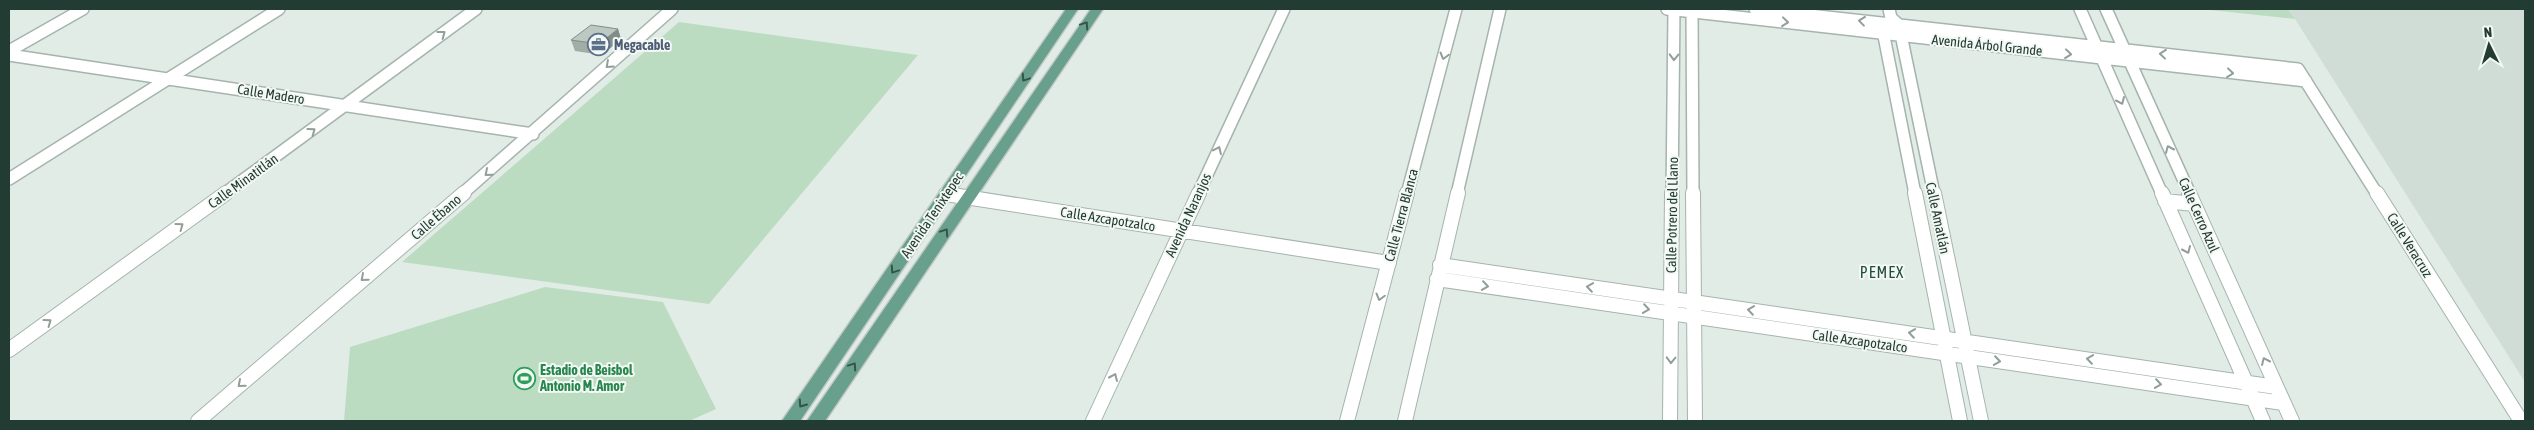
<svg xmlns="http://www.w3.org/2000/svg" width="2534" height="430" font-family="'Asap Condensed',sans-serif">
<rect width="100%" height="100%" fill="#e2ece7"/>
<path fill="#d0dcd6" d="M 2288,9 L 2525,9 L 2525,382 L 2295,19 Z"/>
<path fill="#bcdcc2" d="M 2201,9 L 2288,9 L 2295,19 Z
M 679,22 L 918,55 L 709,304 L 402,262 Z
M 545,287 L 663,302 L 716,409 L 689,421 L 344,421 L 350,347 Z"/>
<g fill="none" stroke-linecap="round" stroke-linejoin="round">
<defs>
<path id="minor-far1" d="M 1667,9 L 2306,81
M 1692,9 L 1693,194
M 1755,9 L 2298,69 L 2377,194
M 1889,9 L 1891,18 L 1899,25 L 1934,194
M 2080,9 L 2162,194
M 2106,9 L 2190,194
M 1882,26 L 1915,194
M 9,51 L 83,9
M 9,55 L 533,134
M 9,179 L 279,9
M 224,194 L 476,9
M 462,194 L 672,9
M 946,194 L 949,194
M 1198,194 L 1284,9
M 1407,194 L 1456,9
M 1457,194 L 1500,9
M 1672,194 L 1674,9"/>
<path id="minor" d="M 1693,193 L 1695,421
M 1915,193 L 1960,421
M 1934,193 L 1981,421
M 2162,193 L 2263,421
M 2189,193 L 2292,421
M 2377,193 L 2521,421
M 946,194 L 1389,263
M 2165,201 L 2194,204
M 1440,265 L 2276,387
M 1437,279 L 2283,403
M 9,350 L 226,193
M 198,421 L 464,193
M 1093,421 L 1199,193
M 1347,421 L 1407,193
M 1405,421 L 1458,193
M 1670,421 L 1672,193"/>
<path id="primary" d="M 1066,9 L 1078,9 L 800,421 L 782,421 Z
M 1091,9 L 1103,9 L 825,421 L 807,421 Z"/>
</defs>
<use href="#minor-far1" stroke="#a5b4ad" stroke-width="14"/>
<use href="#minor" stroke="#a5b4ad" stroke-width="16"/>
<use href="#primary" stroke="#c1c8c6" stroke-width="3"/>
<use href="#minor-far1" stroke="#fff" stroke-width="11"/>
<use href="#minor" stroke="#fff" stroke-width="14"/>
<use href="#primary" fill="#699f8d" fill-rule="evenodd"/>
</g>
<path fill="#a1ada7" d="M 618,29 L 621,39 L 602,55 L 575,51 L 571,40 Z"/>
<path fill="#838d88" d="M 618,29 L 621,39 L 602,55 L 599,44 Z"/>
<path fill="#bbc9c2" stroke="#838d88" d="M 591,25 L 618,29 L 599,44 L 571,40 Z"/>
<defs><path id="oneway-chevron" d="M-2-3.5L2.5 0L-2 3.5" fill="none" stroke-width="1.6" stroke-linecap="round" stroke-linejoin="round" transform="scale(1.25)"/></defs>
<g stroke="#919e99">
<use href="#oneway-chevron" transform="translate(1862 21) rotate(-173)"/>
<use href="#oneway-chevron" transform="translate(1785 22) rotate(6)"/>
<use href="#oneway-chevron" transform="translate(442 34) rotate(-37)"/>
<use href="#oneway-chevron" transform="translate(2068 54) rotate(6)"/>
<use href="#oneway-chevron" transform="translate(2163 54) rotate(-174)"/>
<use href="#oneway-chevron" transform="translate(1444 56) rotate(105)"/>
<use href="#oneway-chevron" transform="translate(1674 57) rotate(91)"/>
<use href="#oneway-chevron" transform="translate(609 65) rotate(138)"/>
<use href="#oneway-chevron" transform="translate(2230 73) rotate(6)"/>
<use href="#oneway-chevron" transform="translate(2121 101) rotate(66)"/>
<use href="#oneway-chevron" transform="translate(312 131) rotate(-36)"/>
<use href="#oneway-chevron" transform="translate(2169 149) rotate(-114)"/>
<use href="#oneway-chevron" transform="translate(1218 150) rotate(-65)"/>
<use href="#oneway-chevron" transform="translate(488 173) rotate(139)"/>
<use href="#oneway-chevron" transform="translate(180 226) rotate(-36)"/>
<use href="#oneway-chevron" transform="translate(2187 250) rotate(66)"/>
<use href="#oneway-chevron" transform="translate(364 278) rotate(139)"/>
<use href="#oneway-chevron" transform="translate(1485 286) rotate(8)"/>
<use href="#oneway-chevron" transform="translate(1590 287) rotate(-172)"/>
<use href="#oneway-chevron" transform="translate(1380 297) rotate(105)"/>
<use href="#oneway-chevron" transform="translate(1646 309) rotate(8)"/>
<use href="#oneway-chevron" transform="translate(1751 310) rotate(-172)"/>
<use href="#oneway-chevron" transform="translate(48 322) rotate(-36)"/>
<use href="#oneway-chevron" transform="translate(1912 333) rotate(-172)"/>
<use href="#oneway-chevron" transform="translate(2090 359) rotate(-172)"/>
<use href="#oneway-chevron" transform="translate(1671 360) rotate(91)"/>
<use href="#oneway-chevron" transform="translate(1997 361) rotate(8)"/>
<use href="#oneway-chevron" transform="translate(2265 361) rotate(-114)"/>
<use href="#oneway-chevron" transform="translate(1114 377) rotate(-66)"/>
<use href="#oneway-chevron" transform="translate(241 384) rotate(139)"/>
<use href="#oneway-chevron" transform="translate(2158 384) rotate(8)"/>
</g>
<g stroke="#34554a">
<use href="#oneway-chevron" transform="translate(1085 25) rotate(-56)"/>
<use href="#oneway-chevron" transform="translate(1025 78) rotate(124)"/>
<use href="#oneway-chevron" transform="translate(945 232) rotate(-56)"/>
<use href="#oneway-chevron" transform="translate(894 270) rotate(124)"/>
<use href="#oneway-chevron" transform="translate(853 366) rotate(-56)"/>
<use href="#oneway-chevron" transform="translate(802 404) rotate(125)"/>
</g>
<defs>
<symbol id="office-ring" viewBox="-11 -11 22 22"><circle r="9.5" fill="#f3f8f5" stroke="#5c6f8a" stroke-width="1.5"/><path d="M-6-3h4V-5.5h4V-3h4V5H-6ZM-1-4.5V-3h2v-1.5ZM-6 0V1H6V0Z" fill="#5c6f8a"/></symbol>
<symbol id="stadium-ring" viewBox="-11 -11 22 22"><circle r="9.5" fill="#f3f8f5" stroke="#2e9e5b" stroke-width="1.5"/><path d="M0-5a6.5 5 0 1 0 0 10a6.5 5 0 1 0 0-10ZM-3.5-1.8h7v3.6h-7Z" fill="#2e9e5b"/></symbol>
</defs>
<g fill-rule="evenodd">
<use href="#office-ring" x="586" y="32" width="25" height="25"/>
<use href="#stadium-ring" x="512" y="366" width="25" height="25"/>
</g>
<g text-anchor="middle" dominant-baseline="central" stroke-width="4" stroke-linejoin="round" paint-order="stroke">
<g font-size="14" font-weight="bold" fill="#4e5e75" stroke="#f3f8f5" text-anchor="start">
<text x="614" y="45">Megacable</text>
</g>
<g font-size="14" fill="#233c33" stroke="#f3f8f5">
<text transform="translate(1987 45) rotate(6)">Avenida Árbol Grande</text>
<text transform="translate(271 94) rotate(9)">Calle Madero</text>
<text transform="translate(243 181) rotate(-36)">Calle Minatitlán</text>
<text transform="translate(932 215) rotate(-56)">Avenida Tenixtepec</text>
<text transform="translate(1188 215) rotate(-65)">Avenida Naranjos</text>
<text transform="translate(1401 215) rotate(-75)">Calle Tierra Blanca</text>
<text transform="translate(1672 215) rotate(-89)">Calle Potrero del Llano</text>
<text transform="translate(2199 215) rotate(66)">Calle Cerro Azul</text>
<text transform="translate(436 217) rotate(-41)">Calle Ébano</text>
<text transform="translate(1938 218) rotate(78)">Calle Amatlán</text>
<text transform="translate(1108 219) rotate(9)">Calle Azcapotzalco</text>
<text transform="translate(2410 245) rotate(58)">Calle Veracruz</text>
<text transform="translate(1860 341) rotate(8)">Calle Azcapotzalco</text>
</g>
<g font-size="14" font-weight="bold" fill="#27864d" stroke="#f3f8f5" text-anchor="start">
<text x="540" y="370">Estadio de Beisbol<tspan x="540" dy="16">Antonio M. Amor</tspan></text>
</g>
<g font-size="16" letter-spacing="1" fill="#204d3f" stroke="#f3f8f5">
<text x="1882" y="272">PEMEX</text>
</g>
</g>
<rect width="2534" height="430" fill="none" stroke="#233c33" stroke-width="20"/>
<g transform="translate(2489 45) rotate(355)" stroke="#f3f8f5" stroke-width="4" paint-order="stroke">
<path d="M0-4L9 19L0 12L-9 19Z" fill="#233c33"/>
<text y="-8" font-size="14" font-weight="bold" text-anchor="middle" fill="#233c33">N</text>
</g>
</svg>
